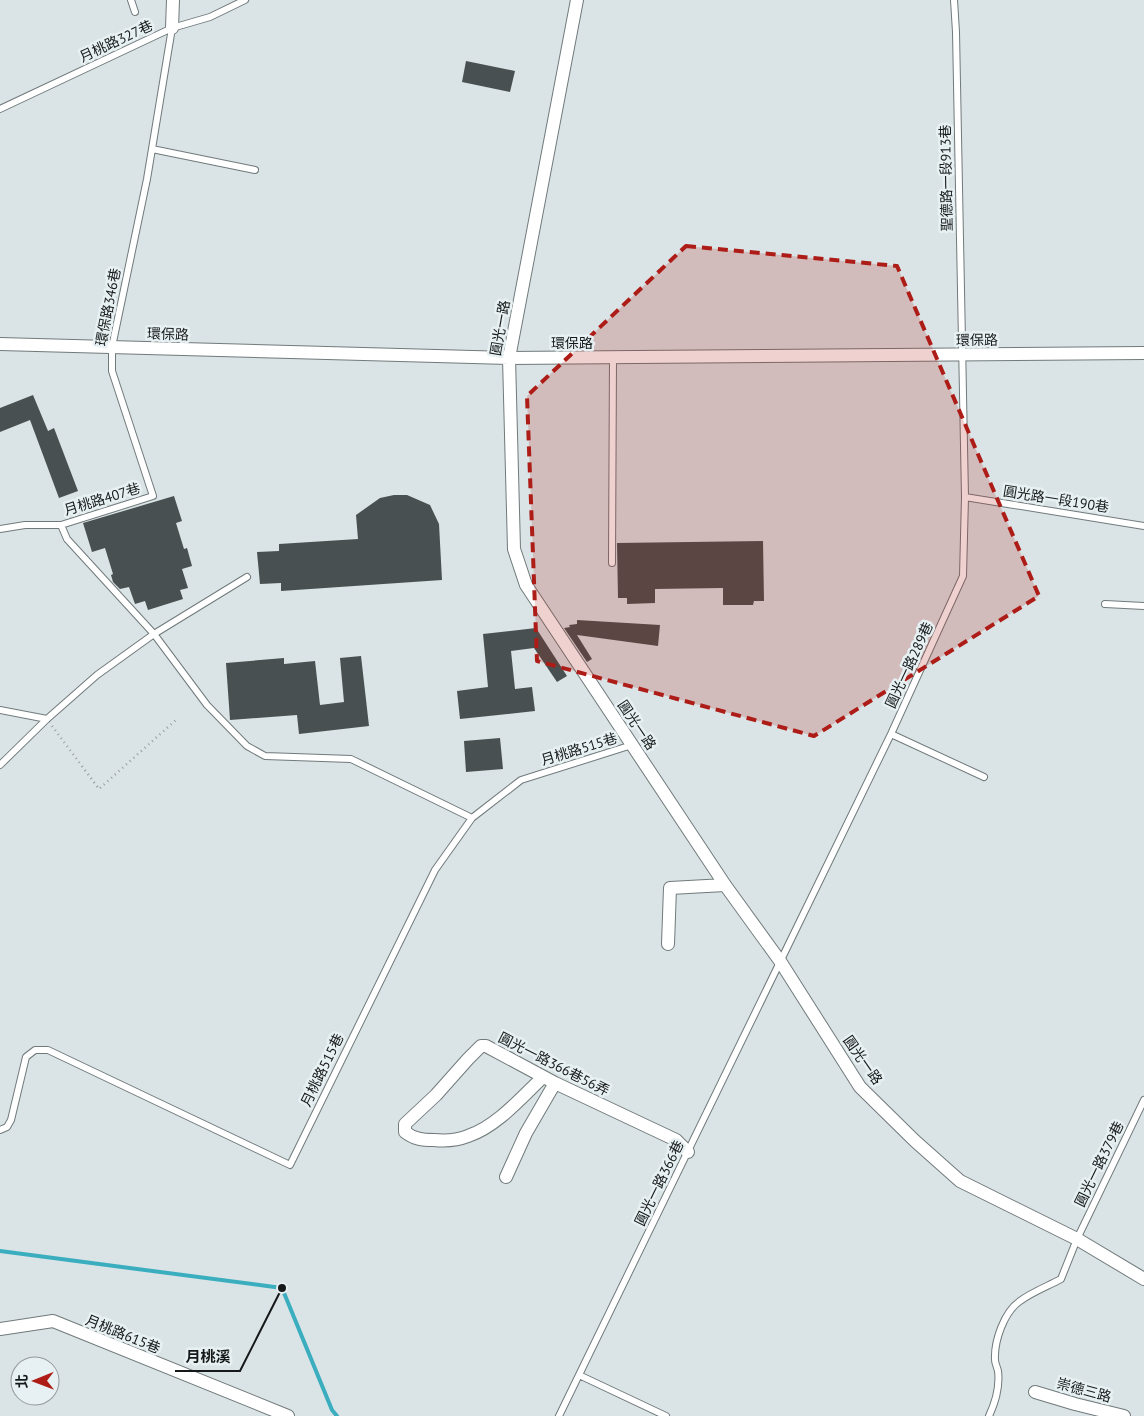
<svg xmlns="http://www.w3.org/2000/svg" width="1144" height="1416" font-family="'PT Sans','Noto Sans TC',sans-serif">
<rect width="100%" height="100%" fill="#dae3e5"/>
<g fill="none" stroke-linecap="round" stroke-linejoin="round">
<path stroke="#3aaebe" stroke-width="4" d="M 0,1251 L 282,1288 L 332,1410 L 337,1416"/>
</g>
<path fill="#485051" d="M 466,61 L 515,71 L 510,92 L 462,82 Z
M 33,395 L 48,431 L 54,428 L 78,491 L 59,498 L 30,420 L 0,432 L 0,408 Z
M 394,495 L 407,495 L 430,505 L 439,524 L 442,580 L 281,591 L 281,583 L 260,584 L 257,552 L 279,551 L 279,544 L 358,539 L 356,515 L 380,498 Z
M 174,496 L 182,521 L 176,523 L 184,549 L 187,548 L 192,566 L 182,569 L 188,588 L 180,590 L 183,599 L 148,610 L 145,601 L 135,604 L 129,587 L 120,589 L 113,582 L 111,575 L 113,574 L 105,548 L 92,552 L 83,523 Z
M 763,541 L 764,601 L 754,601 L 753,605 L 723,605 L 723,588 L 655,589 L 655,603 L 627,604 L 627,598 L 618,598 L 617,543 Z
M 577,620 L 660,625 L 658,646 L 577,635 L 592,659 L 587,662 L 564,628 L 570,627 L 569,625 L 577,624 Z
M 536,628 L 567,676 L 557,682 L 534,648 L 511,651 L 515,689 L 532,687 L 535,711 L 460,719 L 457,691 L 488,687 L 483,634 Z
M 361,656 L 369,726 L 299,734 L 297,715 L 230,720 L 226,663 L 284,658 L 284,664 L 315,661 L 320,705 L 344,702 L 340,658 Z
M 500,738 L 503,769 L 466,772 L 464,741 Z"/>
<g fill="none" stroke-linecap="round" stroke-linejoin="round">
<defs>
<path id="lane" d="M 131,0 L 135,12
M 0,109 L 172,28 L 210,17 L 245,0
M 152,149 L 255,170
M 965,497 L 1144,526
M 61,525 L 67,539 L 154,634 L 207,705 L 247,746 L 265,756 L 351,759 L 472,818
M 0,529 L 25,525 L 61,525 L 153,496 L 112,371 L 112,347 L 147,179 L 172,28
M 612,563 L 613,358
M 1105,604 L 1144,606
M 0,710 L 47,719
M 891,734 L 984,777
M 0,765 L 47,719 L 97,675 L 154,634 L 247,577
M 0,1130 L 7,1127 L 11,1120 L 26,1057 L 35,1050 L 48,1050 L 290,1165 L 435,870 L 472,818 L 521,780 L 632,745
M 579,1375 L 666,1416
M 559,1416 L 891,734 L 963,576 L 965,497 L 956,32 L 954,0
M 989,1416 C 996,1401 1000,1387 998,1371 C 997,1367 995,1363 995,1360 C 994,1341 1004,1312 1020,1301 C 1032,1292 1048,1286 1061,1279 L 1077,1239 L 1144,1100"/>
<path id="street" d="M 577,0 L 509,358 L 514,549 L 526,585 L 725,885 L 780,961 L 860,1087 L 915,1141 L 960,1181 L 1077,1239 L 1144,1279
M 172,28 L 173,0
M 0,344 L 509,358 L 1144,353
M 668,944 L 670,888 L 725,885
M 543,1077 C 522,1097 496,1127 468,1136 C 458,1140 444,1141 434,1140 C 422,1140 414,1139 405,1132 L 405,1124 L 436,1095 L 468,1059 L 481,1046 L 486,1046 L 555,1083 L 676,1140 L 688,1152
M 506,1177 L 526,1133 L 555,1083
M 0,1329 L 53,1321 L 288,1416
M 1035,1392 L 1075,1404 L 1124,1416"/>
</defs>
<use href="#lane" stroke="#717a7b" stroke-width="8"/>
<use href="#street" stroke="#717a7b" stroke-width="14"/>
<path stroke="#989fa0" stroke-width="2.5" stroke-dasharray="1 4" stroke-linecap="butt" d="M 52,726 L 99,789 L 177,719"/>
<use href="#lane" stroke="#fff" stroke-width="6"/>
<use href="#street" stroke="#fff" stroke-width="12"/>
</g>
<path fill="#ad1c16" fill-opacity="0.2" stroke="#ad1c16" stroke-width="4" stroke-dasharray="10 6" stroke-linejoin="round" d="M 686,246 L 897,266 L 1039,596 L 814,736 L 537,661 L 527,396 Z"/>
<g text-anchor="middle" dominant-baseline="central" stroke-width="5" stroke-linejoin="round" paint-order="stroke">
<g font-size="14" fill="#161919" stroke="#e7f0f2">
<text transform="translate(116 41) rotate(-25)">月桃路327巷</text>
<text transform="translate(946 178) rotate(-91)">聖德路一段913巷</text>
<text transform="translate(108 307) rotate(-79)">環保路346巷</text>
<text transform="translate(500 328) rotate(-80)">圓光一路</text>
<text transform="translate(168 334) rotate(2)">環保路</text>
<text transform="translate(977 340) rotate(-1)">環保路</text>
<text x="572" y="343">環保路</text>
<text transform="translate(102 499) rotate(-17)">月桃路407巷</text>
<text transform="translate(1056 499) rotate(9)">圓光路一段190巷</text>
<text transform="translate(909 665) rotate(-65)">圓光一路289巷</text>
<text transform="translate(637 725) rotate(56)">圓光一路</text>
<text transform="translate(579 749) rotate(-17)">月桃路515巷</text>
<text transform="translate(863 1060) rotate(55)">圓光一路</text>
<text transform="translate(554 1064) rotate(27)">圓光一路366巷56弄</text>
<text transform="translate(322 1070) rotate(-64)">月桃路515巷</text>
<text transform="translate(1099 1164) rotate(-64)">圓光一路379巷</text>
<text transform="translate(659 1183) rotate(-64)">圓光一路366巷</text>
<text transform="translate(123 1334) rotate(22)">月桃路615巷</text>
<text transform="translate(1084 1390) rotate(15)">崇德三路</text>
</g>
</g>
<path fill="none" stroke="#161919" stroke-width="2" d="M282 1288L240 1371H175"/>
<circle fill="#161919" stroke="#e7f0f2" stroke-width="2" cx="282" cy="1288" r="5"/>
<g font-size="15" text-anchor="middle" font-weight="bold" fill="#161919" stroke="#e7f0f2" stroke-width="5" stroke-linejoin="round" paint-order="stroke">
<text x="208" y="1362">月桃溪</text>
</g>
<g transform="translate(35 1381) rotate(269)"><circle r="24" fill="#e7f0f2" stroke="#939a9b"/>
<path d="M0-4L9 19L0 12L-9 19Z" fill="#ad1c16"/>
<text y="-8" font-size="14" font-weight="bold" text-anchor="middle" fill="#161919">北</text>
</g>
</svg>
